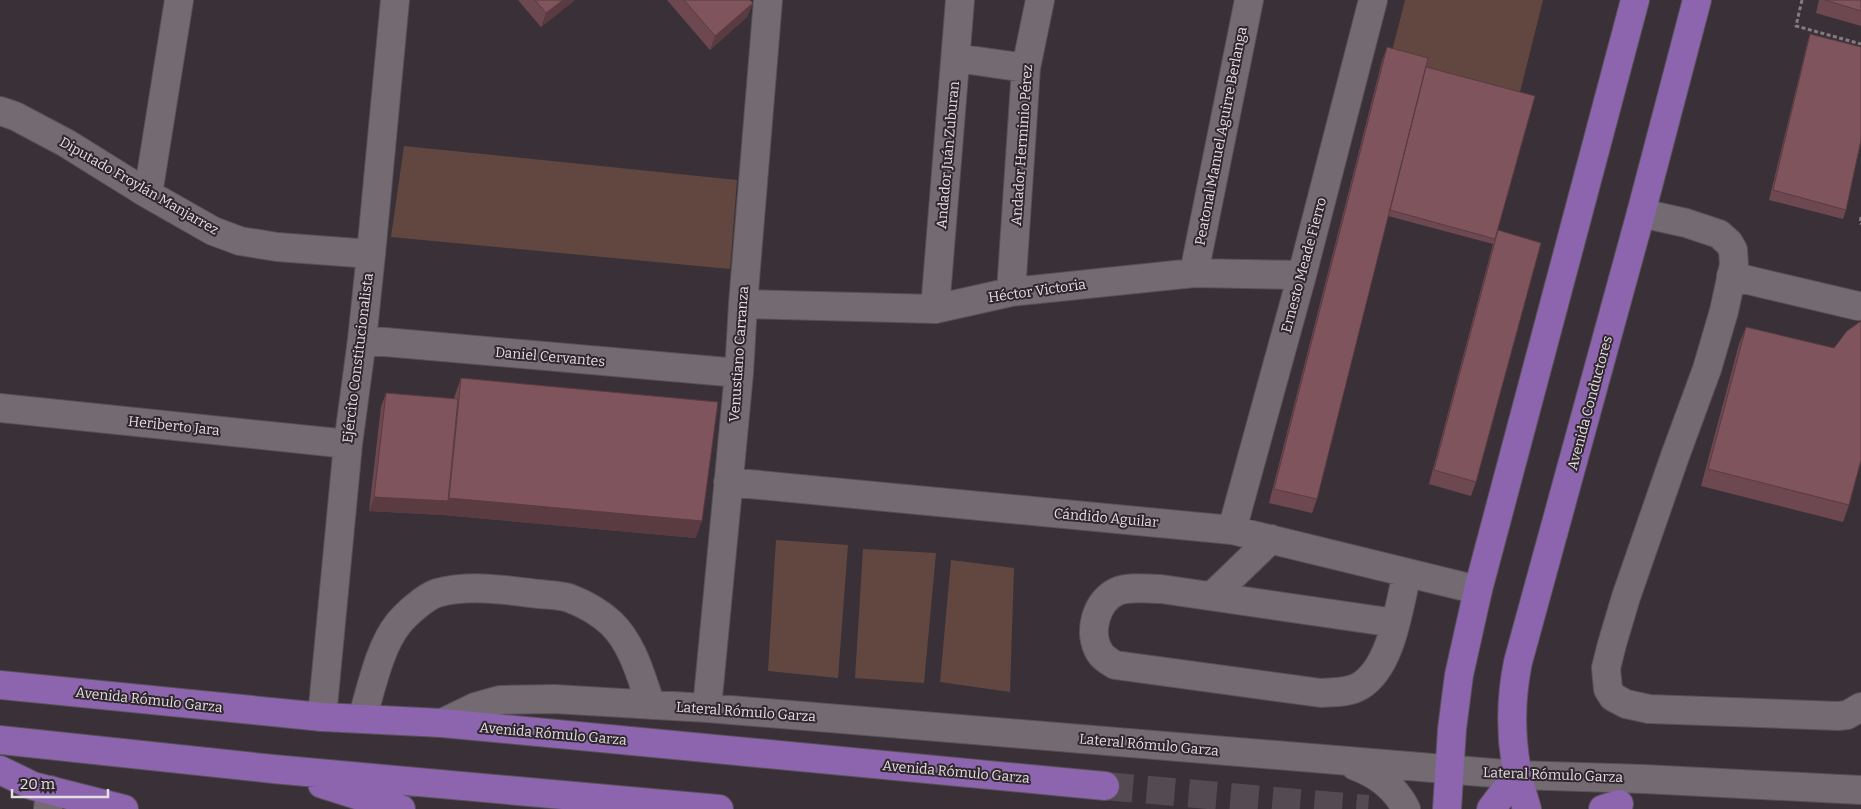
<svg xmlns="http://www.w3.org/2000/svg" width="1861" height="809" font-family="Bitter,serif">
<rect width="100%" height="100%" fill="#3a3138"/>
<path fill="#614740" d="M 1405,0 L 1543,0 L 1520,92 L 1390,59 Z
M 404,146 L 737,180 L 730,269 L 391,237 Z
M 776,540 L 848,545 L 838,678 L 768,671 Z
M 863,549 L 936,553 L 924,683 L 855,678 Z
M 951,560 L 1014,568 L 1010,692 L 940,682 Z"/>
<g fill="none" stroke-linecap="round" stroke-linejoin="round">
<path stroke="#544b52" stroke-width="28" stroke-dasharray="28 14" stroke-linecap="butt" d="M 1105,786 L 1368,809"/>
<defs>
<path id="minor" d="M 956,58 L 1026,68
M 0,111 L 15,116 L 66,143 L 148,194 L 213,231 L 240,241 L 277,247 L 371,254
M 148,194 L 179,0
M 1641,213 L 1686,223 L 1719,234 L 1729,243 L 1733,250 L 1734,265 L 1724,311 L 1707,369 L 1675,456 L 1626,597 L 1612,644 L 1606,668 L 1608,689 L 1613,697 L 1626,704 L 1649,709 L 1838,716 L 1847,715 L 1861,707
M 1194,273 L 1249,0
M 1731,276 L 1858,306
M 1011,292 L 1026,68 L 1040,0
M 743,304 L 935,309 L 1011,292 L 1194,273 L 1302,275
M 935,309 L 960,0
M 362,340 L 739,373
M 0,408 L 348,444
M 728,482 L 1232,530 L 1478,590
M 1232,530 L 1302,275 L 1373,0
M 1212,596 L 1271,539
M 1395,623 L 1161,589 C 1147,589 1131,586 1118,591 C 1096,600 1087,633 1100,653 C 1103,658 1110,662 1115,665 L 1321,693 C 1333,692 1349,693 1360,686 C 1392,667 1399,606 1407,573
M 707,708 L 739,373 L 743,304 L 768,0
M 322,717 L 348,444 L 362,340 L 371,254 L 395,0
M 362,719 C 371,690 379,648 398,624 C 406,614 425,597 437,593 C 470,584 506,590 539,594 C 549,595 560,595 569,598 C 585,604 599,612 611,623 C 633,644 641,677 651,705
M 442,723 L 475,707 L 500,700 L 554,699 L 707,708 L 1517,775 L 1644,779 L 1861,790
M 1355,766 C 1377,774 1395,787 1406,809
M 48,809 L 50,790"/>
<path id="major" d="M 0,685 L 322,717 L 442,723 L 1105,786
M 0,740 L 273,769 L 719,809
M 0,770 L 33,786 L 124,809
M 322,784 L 401,809
M 1447,809 L 1452,729 L 1459,675 L 1478,590 L 1635,0
M 1491,809 L 1517,775
M 1527,809 C 1511,761 1508,711 1518,662 L 1641,213 L 1697,0
M 1603,809 L 1619,804"/>
</defs>
<use href="#minor" stroke="#585056" stroke-width="30"/>
<use href="#major" stroke="#585056" stroke-width="30"/>
<path stroke="#827b80" stroke-width="3" stroke-dasharray="4 2.5" stroke-linecap="butt" d="M 1802,0 L 1796,26 L 1861,44
M 1861,217 L 1860,223 L 1861,224"/>
<use href="#minor" stroke="#746b72" stroke-width="28"/>
<use href="#major" stroke="#8c65ae" stroke-width="28"/>
</g>
<path fill="#6d4850" d="M 518,0 L 575,0 L 541,27 Z
M 667,0 L 750,0 L 753,3 L 747,17 L 710,50 Z
M 1819,0 L 1861,0 L 1861,26 L 1816,13 Z
M 1810,34 L 1846,210 L 1843,219 L 1769,200 L 1807,44 Z
M 1387,47 L 1426,67 L 1495,239 L 1498,230 L 1476,482 L 1471,496 L 1429,484 L 1493,244 L 1388,216 L 1317,499 L 1312,513 L 1269,503 L 1382,61 Z
M 1746,327 L 1849,505 L 1843,522 L 1701,486 L 1739,344 Z
M 461,378 L 696,538 L 443,515 L 369,511 L 381,407 L 386,393 L 454,399 L 455,395 Z"/>
<path fill="#593b41" d="M 563,0 L 575,0 L 541,27 L 546,13 Z
M 753,3 L 747,17 L 710,50 L 715,36 Z
M 374,497 L 448,501 L 443,515 L 369,511 Z
M 449,498 L 702,521 L 696,538 L 443,515 Z"/>
<path fill="#7f545d" stroke="#593b41" d="M 535,0 L 563,0 L 546,13 Z
M 684,0 L 750,0 L 753,3 L 715,36 Z
M 1825,0 L 1861,0 L 1861,11 Z
M 1810,34 L 1861,47 L 1861,140 L 1846,210 L 1773,190 Z
M 1387,47 L 1428,58 L 1317,499 L 1274,489 Z
M 1426,67 L 1535,96 L 1495,239 L 1390,210 Z
M 1498,230 L 1541,243 L 1476,482 L 1434,470 Z
M 1861,321 L 1861,460 L 1849,505 L 1708,469 L 1746,327 L 1834,348 L 1847,331 Z
M 461,378 L 718,402 L 702,521 L 449,498 Z
M 386,393 L 458,399 L 448,501 L 374,497 Z"/>
<g text-anchor="middle" dominant-baseline="central" stroke-width="4" stroke-linejoin="round" paint-order="stroke">
<g font-size="14" fill="#e4dfe3" stroke="#2f272d">
<text transform="translate(1221 136) rotate(-79)">Peatonal Manuel Aguirre Berlanga</text>
<text transform="translate(1022 145) rotate(-86)">Andador Herminio Pérez</text>
<text transform="translate(948 155) rotate(-85)">Andador Juán Zuburan</text>
<text transform="translate(139 186) rotate(30)">Diputado Froylán Manjarrez</text>
<text transform="translate(1304 265) rotate(-75)">Ernesto Meade Fierro</text>
<text transform="translate(1037 291) rotate(-8)">Héctor Victoria</text>
<text transform="translate(739 354) rotate(-86)">Venustiano Carranza</text>
<text transform="translate(550 357) rotate(5)">Daniel Cervantes</text>
<text transform="translate(358 358) rotate(-83)">Ejército Constitucionalista</text>
<text transform="translate(1590 403) rotate(-75)">Avenida Conductores</text>
<text transform="translate(174 426) rotate(6)">Heriberto Jara</text>
<text transform="translate(1106 518) rotate(5)">Cándido Aguilar</text>
<text transform="translate(149 700) rotate(6)">Avenida Rómulo Garza</text>
<text transform="translate(746 712) rotate(4)">Lateral Rómulo Garza</text>
<text transform="translate(553 734) rotate(5)">Avenida Rómulo Garza</text>
<text transform="translate(1149 745) rotate(5)">Lateral Rómulo Garza</text>
<text transform="translate(956 772) rotate(5)">Avenida Rómulo Garza</text>
<text transform="translate(1553 775) rotate(2)">Lateral Rómulo Garza</text>
</g>
</g>
<path d="M12 789v8h96v-8" fill="none" stroke="#e4dfe3" stroke-width="2.5"/>
<text x="20" y="789" font-size="15" fill="#e4dfe3" stroke="#2f272d" stroke-width="4" paint-order="stroke">20 m</text>
</svg>
